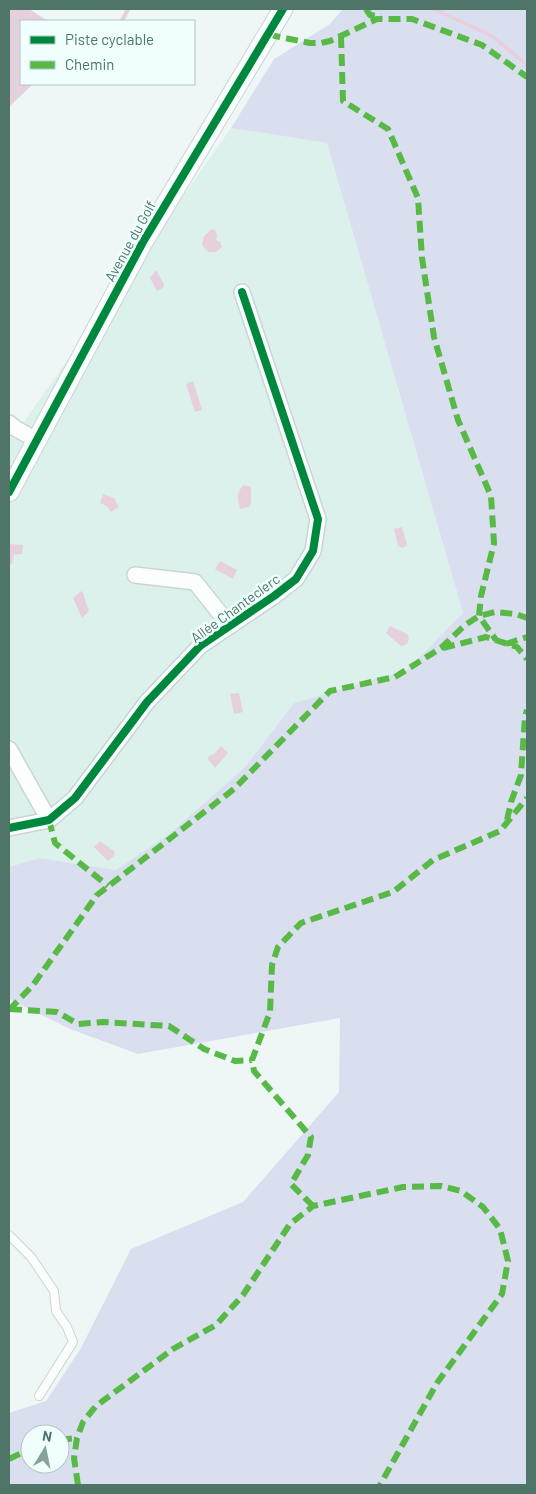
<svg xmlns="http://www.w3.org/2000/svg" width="536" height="1494" font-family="Barlow,sans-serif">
<rect width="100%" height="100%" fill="#eef7f6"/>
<path fill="#dcf0ec" d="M 231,128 L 327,143 L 463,613 L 407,670 L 294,703 L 245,767 L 127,872 L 39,858 L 9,867 L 9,423 L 21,426 Z"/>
<path fill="#dadfef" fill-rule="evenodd" d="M 343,9 L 527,9 L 527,1485 L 9,1485 L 9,1413 L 46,1401 L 81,1348 L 131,1249 L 243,1202 L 339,1092 L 340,1018 L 138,1054 L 70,1029 L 9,999 L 9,867 L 39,858 L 116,870 L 167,836 L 245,767 L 294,703 L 407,670 L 463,613 L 327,143 L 231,128 L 274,59 L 330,24 ZM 30,1434 L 60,1434 L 60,1464 L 30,1464 Z"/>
<path fill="#e7d0de" d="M 9,9 L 29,9 L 48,21 L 21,21 L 21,84 L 33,84 L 9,107 Z
M 212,229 C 217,231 218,235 216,240 L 220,242 L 222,247 L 216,252 L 208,252 L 202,245 L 204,236 Z
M 156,270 L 164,284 L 163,288 L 157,291 L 150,278 Z
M 193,381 L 202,410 L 195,412 L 186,384 Z
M 243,485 L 251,487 L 251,504 L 249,507 L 240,509 C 238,498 235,496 243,485 Z
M 103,494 L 114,498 L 119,507 L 111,512 L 107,506 L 100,503 Z
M 402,527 L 407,545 L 403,548 L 398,546 L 394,529 Z
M 9,544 L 23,545 L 22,554 L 14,555 L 12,564 L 9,564 Z
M 220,561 L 237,570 L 233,579 L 215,569 Z
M 81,591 L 84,594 L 84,597 L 89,611 L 82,618 L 73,598 Z
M 390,626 L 407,634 L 409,638 L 407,644 L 401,646 L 386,633 Z
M 239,693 L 243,712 L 234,714 L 230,694 Z
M 221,746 L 228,753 L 215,768 L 208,759 L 209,756 L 214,754 Z
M 100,841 L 115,852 L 114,856 L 108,861 L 94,847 Z"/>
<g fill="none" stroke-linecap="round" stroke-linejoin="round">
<path stroke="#e7d0de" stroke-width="4" d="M 434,9 L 492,36 L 527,65
M 122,21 L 128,9"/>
<defs>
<path id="service" d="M 9,1235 L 31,1257 L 54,1291 L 56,1311 L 67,1327 L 73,1342 L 39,1396"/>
<path id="minor" d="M 9,423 L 15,428 L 36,440
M 135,575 L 195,582 L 230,626
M 9,749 L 49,820
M 9,828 L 49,820 L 75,798 L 147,702 L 200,646 L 274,596 L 296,579 L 313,551 L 318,519 L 242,292"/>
<path id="tertiary" d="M 9,492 L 143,242 L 283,9"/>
</defs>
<use href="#service" stroke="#cbd5d3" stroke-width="10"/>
<use href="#minor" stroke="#cbd5d3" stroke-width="18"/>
<use href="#tertiary" stroke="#cbd5d3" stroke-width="21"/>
<use href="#service" stroke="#fcfefe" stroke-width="8"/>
<use href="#minor" stroke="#fcfefe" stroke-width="15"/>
<use href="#tertiary" stroke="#fcfefe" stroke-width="19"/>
<path stroke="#58b947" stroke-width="6" stroke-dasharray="12 6" stroke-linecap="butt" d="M 366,9 L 370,15 L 381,16
M 269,33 L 275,36 L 310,43 L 321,43 L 330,41 L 377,19 L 412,19 L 482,45 L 527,77
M 341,36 L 343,101 L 388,129 L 418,198 L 422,258 L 434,337 L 458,420 L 491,496 L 494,543 L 481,596 L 479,616 L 496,640
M 506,644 L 527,637
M 443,648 L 486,637 L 517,647 L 527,659
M 49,820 L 55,843 L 108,886
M 507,820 L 511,802 L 521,775 L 525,716 L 527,710
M 10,1009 L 57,1012 L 78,1024 L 103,1022 L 169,1026 L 204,1049 L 235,1061 L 252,1060
M 9,1010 L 33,985 L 97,895 L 234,789 L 330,691 L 395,677 L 441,648 L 465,625 L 479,616 L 495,612 L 516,614 L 527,618
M 313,1206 L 291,1184 L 308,1155 L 311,1137 L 254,1071 L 252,1060 L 270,1012 L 272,965 L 278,947 L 301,923 L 393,892 L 433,860 L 500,831 L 527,798
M 60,1440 L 77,1438
M 9,1459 L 30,1449
M 78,1485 L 74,1458 L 77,1438 L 83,1422 L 96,1406 L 173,1349 L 216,1325 L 243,1295 L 290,1224 L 313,1206 L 403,1187 L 441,1186 L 461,1191 L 483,1207 L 500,1229 L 508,1261 L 502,1294 L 437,1383 L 380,1485"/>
<defs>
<path id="cycleway" d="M 9,492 L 143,242 L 283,9
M 9,828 L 49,820 L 75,798 L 147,702 L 200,646 L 274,596 L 296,579 L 313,551 L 318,519 L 242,292"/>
</defs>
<use href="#cycleway" stroke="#f0fefd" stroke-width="11"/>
<use href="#cycleway" stroke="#00873e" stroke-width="8"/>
</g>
<g text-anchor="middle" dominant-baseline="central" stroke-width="5" stroke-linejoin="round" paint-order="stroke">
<g font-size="14" fill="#4e7567" stroke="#f0fefd">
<text transform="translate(130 241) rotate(-61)">Avenue du Golf</text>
<text transform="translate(235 608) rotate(-36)">Allée Chanteclerc</text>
</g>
</g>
<rect width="536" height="1494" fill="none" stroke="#4e7567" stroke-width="20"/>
<rect x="20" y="20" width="175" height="65" fill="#f0fefd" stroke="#afc7c1"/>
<rect x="30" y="36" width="25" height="8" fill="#00873e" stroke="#afc7c1"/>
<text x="65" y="45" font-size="15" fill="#4e7567">Piste cyclable</text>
<rect x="30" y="61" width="25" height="8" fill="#58b947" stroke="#afc7c1"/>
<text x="65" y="70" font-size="15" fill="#4e7567">Chemin</text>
<g transform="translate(45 1449) rotate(10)"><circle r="24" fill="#f0fefd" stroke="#afc7c1"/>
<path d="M0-4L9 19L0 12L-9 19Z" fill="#86a299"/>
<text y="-8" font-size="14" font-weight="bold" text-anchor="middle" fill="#4e7567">N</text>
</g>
</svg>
